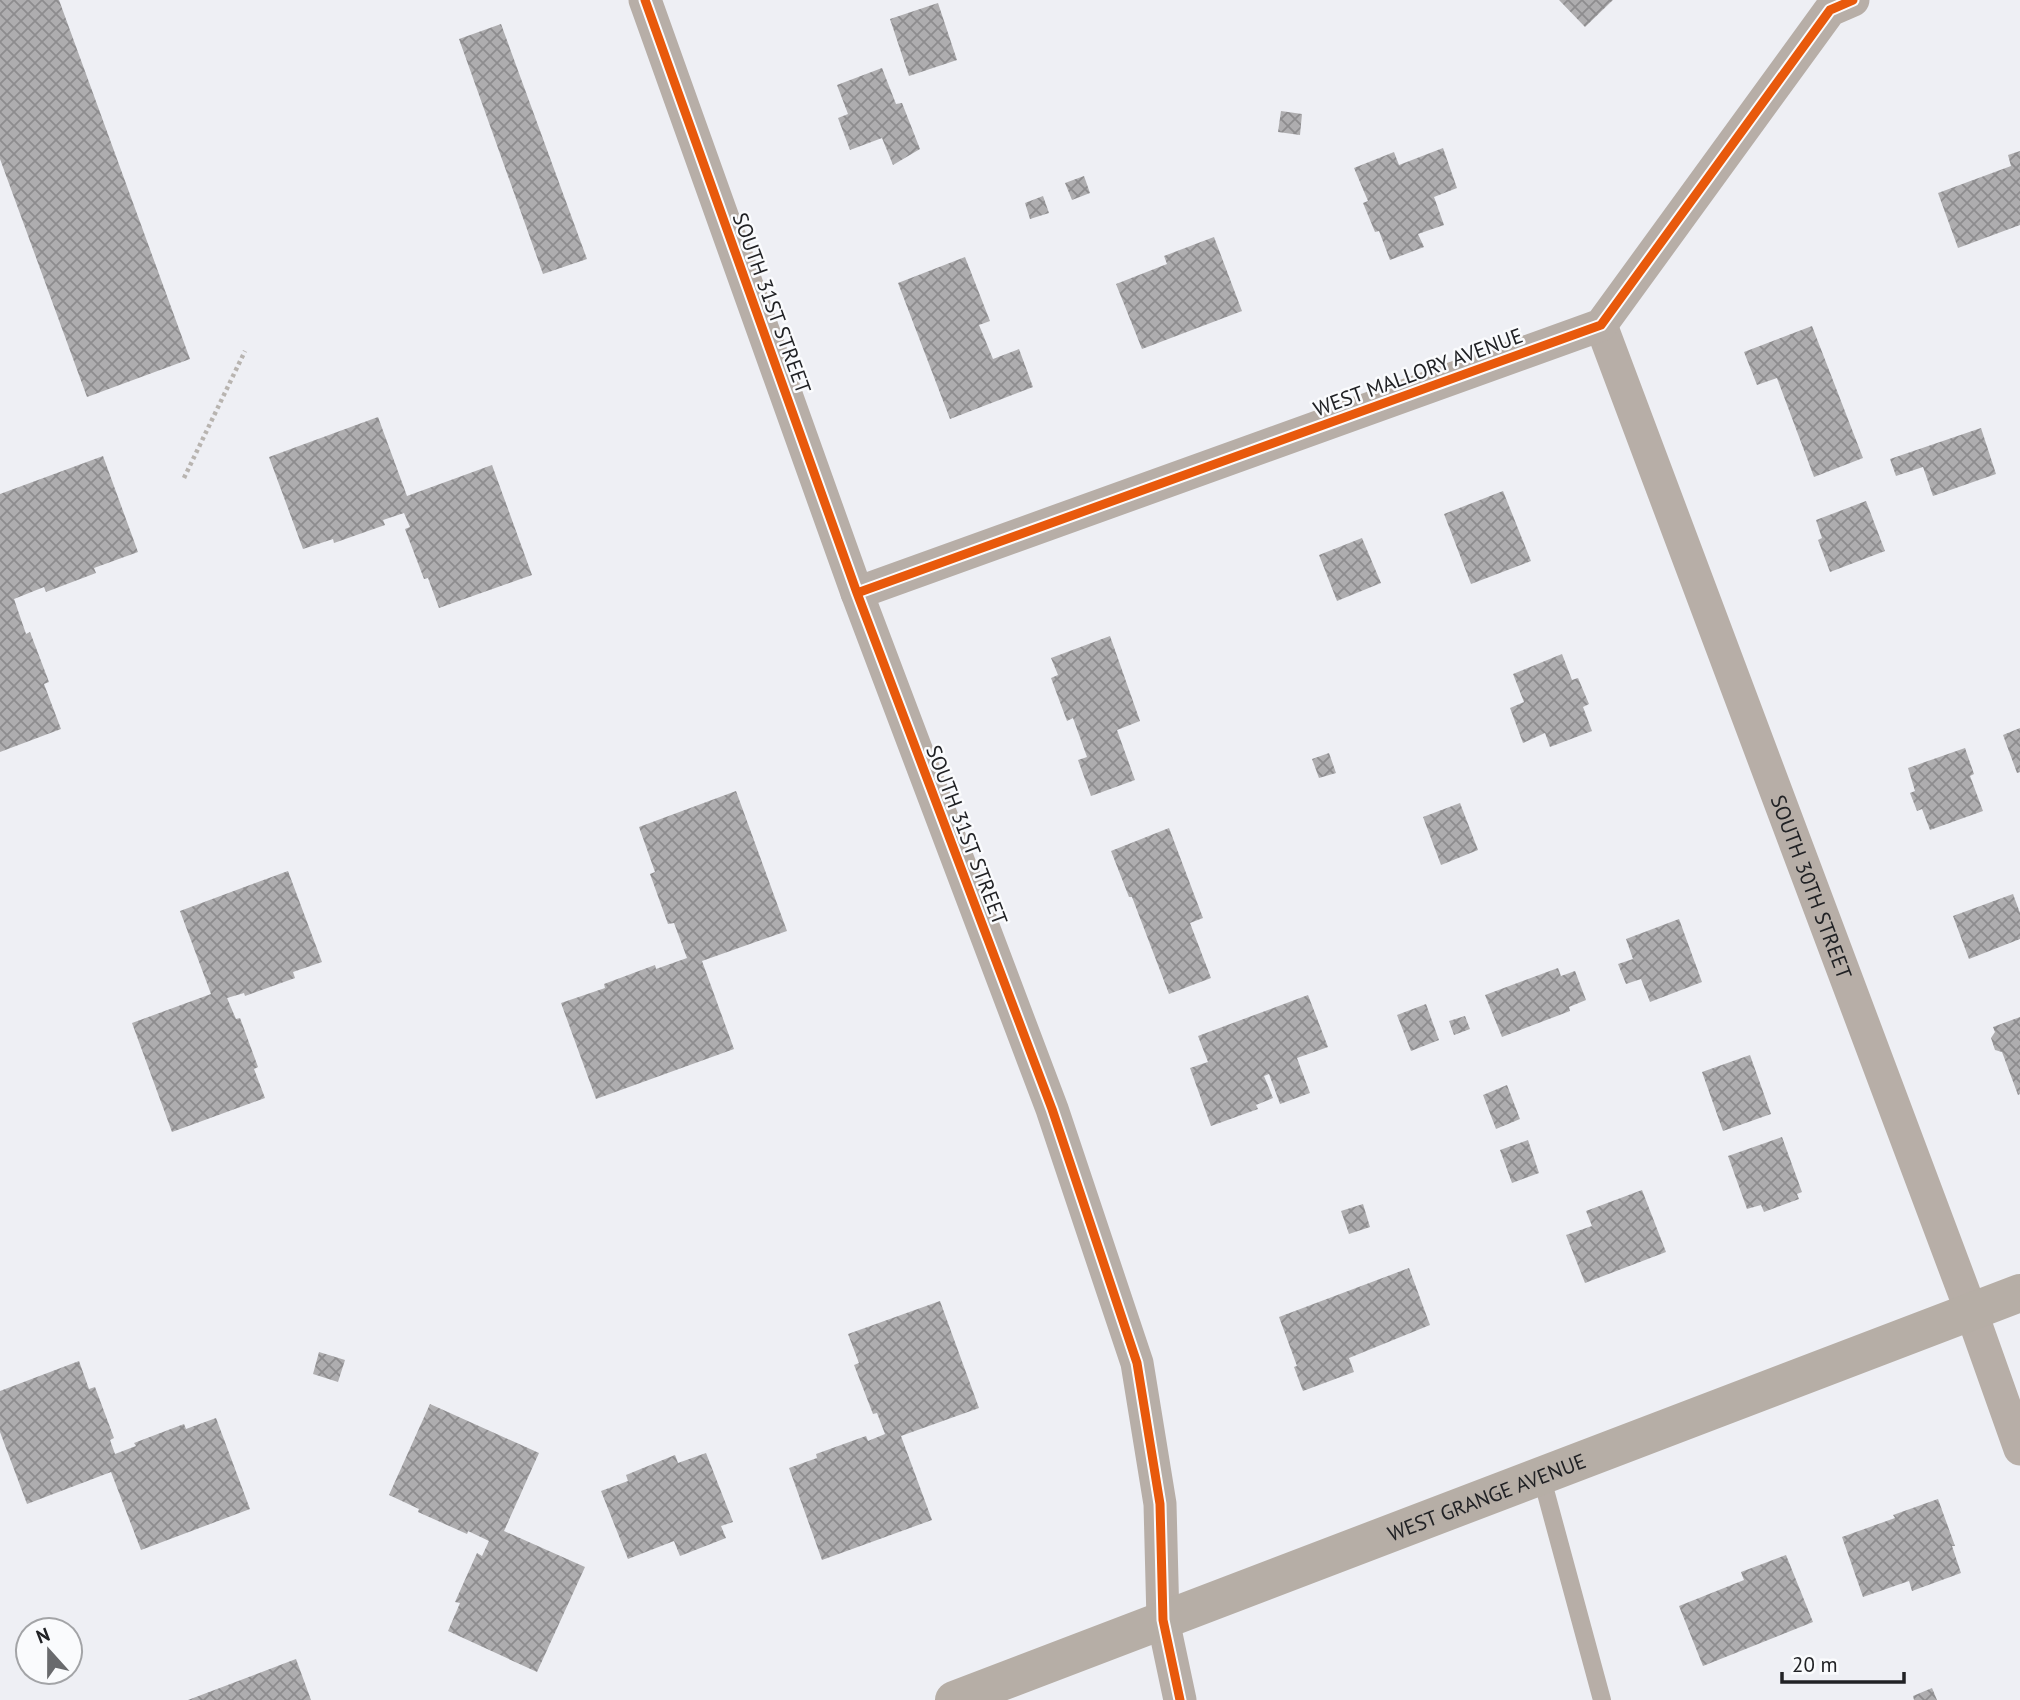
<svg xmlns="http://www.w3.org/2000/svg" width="2020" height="1700" font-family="'PT Sans',sans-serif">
<defs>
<pattern id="building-cross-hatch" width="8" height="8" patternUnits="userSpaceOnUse" patternTransform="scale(1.75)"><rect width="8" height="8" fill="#aeadaf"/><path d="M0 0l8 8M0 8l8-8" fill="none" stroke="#8d8c8e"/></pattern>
</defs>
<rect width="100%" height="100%" fill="#eeeff4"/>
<path fill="url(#building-cross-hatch)" d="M 0,0 L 59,0 L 190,359 L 87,397 L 0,159 Z
M 1559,0 L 1613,0 L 1585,27 Z
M 938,3 L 957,60 L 909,76 L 890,19 Z
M 501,24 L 587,259 L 543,274 L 459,39 Z
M 882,68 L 896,104 L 902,103 L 920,149 L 893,165 L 882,138 L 850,150 L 838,118 L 848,114 L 837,85 Z
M 1281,111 L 1302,114 L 1300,135 L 1278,132 Z
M 1443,148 L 1457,188 L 1434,197 L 1444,225 L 1418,234 L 1424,247 L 1390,260 L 1379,231 L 1375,232 L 1363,203 L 1368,201 L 1354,168 L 1394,152 L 1399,165 Z
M 2020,151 L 2020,225 L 1958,248 L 1938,193 L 2011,166 L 2008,155 Z
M 1084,176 L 1090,193 L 1072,200 L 1065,183 Z
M 1043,196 L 1049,213 L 1030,219 L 1025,203 Z
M 1214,237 L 1242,311 L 1142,349 L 1116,284 L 1167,264 L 1164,256 Z
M 965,257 L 990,321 L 979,325 L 993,359 L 1019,349 L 1033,387 L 950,419 L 898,283 Z
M 1812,326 L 1863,458 L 1814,477 L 1777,378 L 1757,385 L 1744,352 Z
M 378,417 L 407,496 L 492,465 L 532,575 L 439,608 L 428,578 L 424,579 L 405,529 L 410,527 L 404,513 L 383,520 L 385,525 L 334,543 L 333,539 L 303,549 L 269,457 Z
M 1981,428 L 1996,474 L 1933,496 L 1923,467 L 1896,476 L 1890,459 Z
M 103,456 L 138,552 L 94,568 L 96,573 L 46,592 L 44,587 L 14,599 L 26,634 L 30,632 L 49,682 L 44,684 L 61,729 L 0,752 L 0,494 Z
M 1503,491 L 1531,561 L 1471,584 L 1444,514 Z
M 1866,501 L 1885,551 L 1830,572 L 1818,540 L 1822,538 L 1816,520 Z
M 1362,538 L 1381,583 L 1337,601 L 1319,555 Z
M 1110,636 L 1140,721 L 1117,730 L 1135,780 L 1091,796 L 1078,760 L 1087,757 L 1073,718 L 1067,721 L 1051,678 L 1058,675 L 1051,658 Z
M 1562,654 L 1572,680 L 1578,678 L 1589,704 L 1583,707 L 1592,731 L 1550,747 L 1545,733 L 1523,743 L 1510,708 L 1524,702 L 1513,674 Z
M 2020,728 L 2020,772 L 2017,773 L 2003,735 Z
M 1965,748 L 1974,774 L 1970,776 L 1983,811 L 1930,830 L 1922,809 L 1917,811 L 1910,793 L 1915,791 L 1908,768 Z
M 1329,753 L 1336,773 L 1319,778 L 1312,759 Z
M 736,791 L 787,931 L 702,961 L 734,1049 L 596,1099 L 561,1003 L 605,988 L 604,984 L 655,965 L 656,969 L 687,958 L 674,923 L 668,924 L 650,874 L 655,872 L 639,827 Z
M 1460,803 L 1478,850 L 1441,865 L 1423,817 Z
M 1169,828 L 1203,918 L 1190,923 L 1211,978 L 1169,994 L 1132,897 L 1129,897 L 1111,851 Z
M 288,871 L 322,962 L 293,972 L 295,978 L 245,996 L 244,993 L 227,998 L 236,1019 L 240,1018 L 258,1067 L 254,1069 L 265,1098 L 172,1132 L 132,1023 L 211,994 L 180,911 Z
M 2013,894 L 2020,913 L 2020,939 L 1969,959 L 1953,916 Z
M 1679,919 L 1702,982 L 1650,1002 L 1641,979 L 1626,984 L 1618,964 L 1633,959 L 1626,939 Z
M 1558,968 L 1561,976 L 1575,971 L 1586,1000 L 1569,1007 L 1570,1011 L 1502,1037 L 1485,995 Z
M 1308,995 L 1328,1047 L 1297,1058 L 1310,1093 L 1280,1104 L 1269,1074 L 1264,1076 L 1273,1098 L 1256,1105 L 1258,1109 L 1211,1126 L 1190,1068 L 1208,1062 L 1198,1036 Z
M 1426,1004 L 1439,1040 L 1411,1051 L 1397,1015 Z
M 1465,1016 L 1470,1029 L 1454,1035 L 1449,1021 Z
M 2020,1017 L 2020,1094 L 2018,1095 L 2002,1052 L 1995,1050 L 1991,1038 L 1995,1032 L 1993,1027 Z
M 1750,1055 L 1771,1114 L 1723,1131 L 1702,1072 Z
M 1507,1085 L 1520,1119 L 1496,1129 L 1483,1095 Z
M 1782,1137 L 1802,1192 L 1797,1194 L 1799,1199 L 1764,1212 L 1761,1205 L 1747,1209 L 1728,1156 Z
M 1528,1140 L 1539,1173 L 1512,1183 L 1500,1150 Z
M 1642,1190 L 1666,1252 L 1585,1283 L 1566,1235 L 1592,1226 L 1586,1211 Z
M 1363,1204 L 1370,1227 L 1349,1234 L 1341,1211 Z
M 1409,1268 L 1430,1325 L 1349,1358 L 1354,1372 L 1303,1391 L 1294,1367 L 1297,1366 L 1279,1317 Z
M 940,1301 L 979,1408 L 901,1436 L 932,1520 L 822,1560 L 789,1468 L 817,1458 L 816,1454 L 866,1436 L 868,1441 L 885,1434 L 877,1413 L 873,1414 L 854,1365 L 859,1363 L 848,1334 Z
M 319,1352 L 345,1360 L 338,1382 L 313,1374 Z
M 79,1361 L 89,1389 L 95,1387 L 114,1438 L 110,1440 L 115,1454 L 136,1446 L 134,1443 L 184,1424 L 186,1429 L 216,1418 L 250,1509 L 141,1550 L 111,1472 L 27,1504 L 0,1432 L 0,1391 Z
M 430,1404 L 539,1453 L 504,1531 L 585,1567 L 537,1672 L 448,1631 L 460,1603 L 455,1602 L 477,1553 L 482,1556 L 489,1541 L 468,1531 L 467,1534 L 418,1512 L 419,1509 L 389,1495 Z
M 706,1453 L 733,1522 L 721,1526 L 726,1538 L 680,1556 L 674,1541 L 628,1559 L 601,1491 L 628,1481 L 626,1475 L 675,1455 L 678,1463 Z
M 1938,1499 L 1955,1546 L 1952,1546 L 1961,1573 L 1912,1591 L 1909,1581 L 1863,1597 L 1842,1537 L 1895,1518 L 1893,1515 Z
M 1786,1555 L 1813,1622 L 1703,1666 L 1679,1606 L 1744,1580 L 1741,1572 Z
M 296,1659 L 311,1700 L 188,1700 Z
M 1932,1688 L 1937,1700 L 1914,1700 L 1913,1696 Z"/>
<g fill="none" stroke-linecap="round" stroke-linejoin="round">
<path stroke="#b8b4b0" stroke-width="4.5" stroke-dasharray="3.5 3.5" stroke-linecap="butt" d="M 184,478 L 245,351"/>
<path stroke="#b7aea7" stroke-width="18" d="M 1541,1475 L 1602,1700"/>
<g stroke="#b7aea7" stroke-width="33">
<path d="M 645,0 L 857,593 L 1052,1109 L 1137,1363 L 1160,1504 L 1163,1620 L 1180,1700"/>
<path id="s1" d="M 1601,325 L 1971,1311 L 2020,1449"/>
<path d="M 857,593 L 1601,325 L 1830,10 L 1853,0"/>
</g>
<path stroke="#b6aea6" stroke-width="38" id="s2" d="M 954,1700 L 2020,1293"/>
<defs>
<path id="cycleway" d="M 645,0 L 857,593 L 1052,1109 L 1137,1363 L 1160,1504 L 1163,1620 L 1180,1700
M 857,593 L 1601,325 L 1830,10 L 1853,0"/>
</defs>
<use href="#cycleway" stroke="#fafbfd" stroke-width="13"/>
<use href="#cycleway" stroke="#e8590c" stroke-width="9"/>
</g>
<g text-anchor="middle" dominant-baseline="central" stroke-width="5" stroke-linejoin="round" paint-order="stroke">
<g font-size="21" fill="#212225" stroke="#fafbfd">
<text transform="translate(772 303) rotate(70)">SOUTH 31ST STREET</text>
<text transform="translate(1418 372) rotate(-20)">WEST MALLORY AVENUE</text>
<text transform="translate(967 835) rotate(69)">SOUTH 31ST STREET</text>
<text stroke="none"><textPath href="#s1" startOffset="600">SOUTH 30TH STREET</textPath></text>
<text stroke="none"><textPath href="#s2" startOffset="570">WEST GRANGE AVENUE</textPath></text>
</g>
</g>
<g transform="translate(49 1651) rotate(339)"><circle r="33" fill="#fafbfd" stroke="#a3a4a7" stroke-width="2"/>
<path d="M0-5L12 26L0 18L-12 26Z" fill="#696a6d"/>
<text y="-10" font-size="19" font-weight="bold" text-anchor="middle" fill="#212225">N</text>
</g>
<path d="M1782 1672v10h122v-10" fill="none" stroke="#212225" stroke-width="3.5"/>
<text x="1792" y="1672" font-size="21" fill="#212225" stroke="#fafbfd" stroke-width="5" paint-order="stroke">20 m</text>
</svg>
